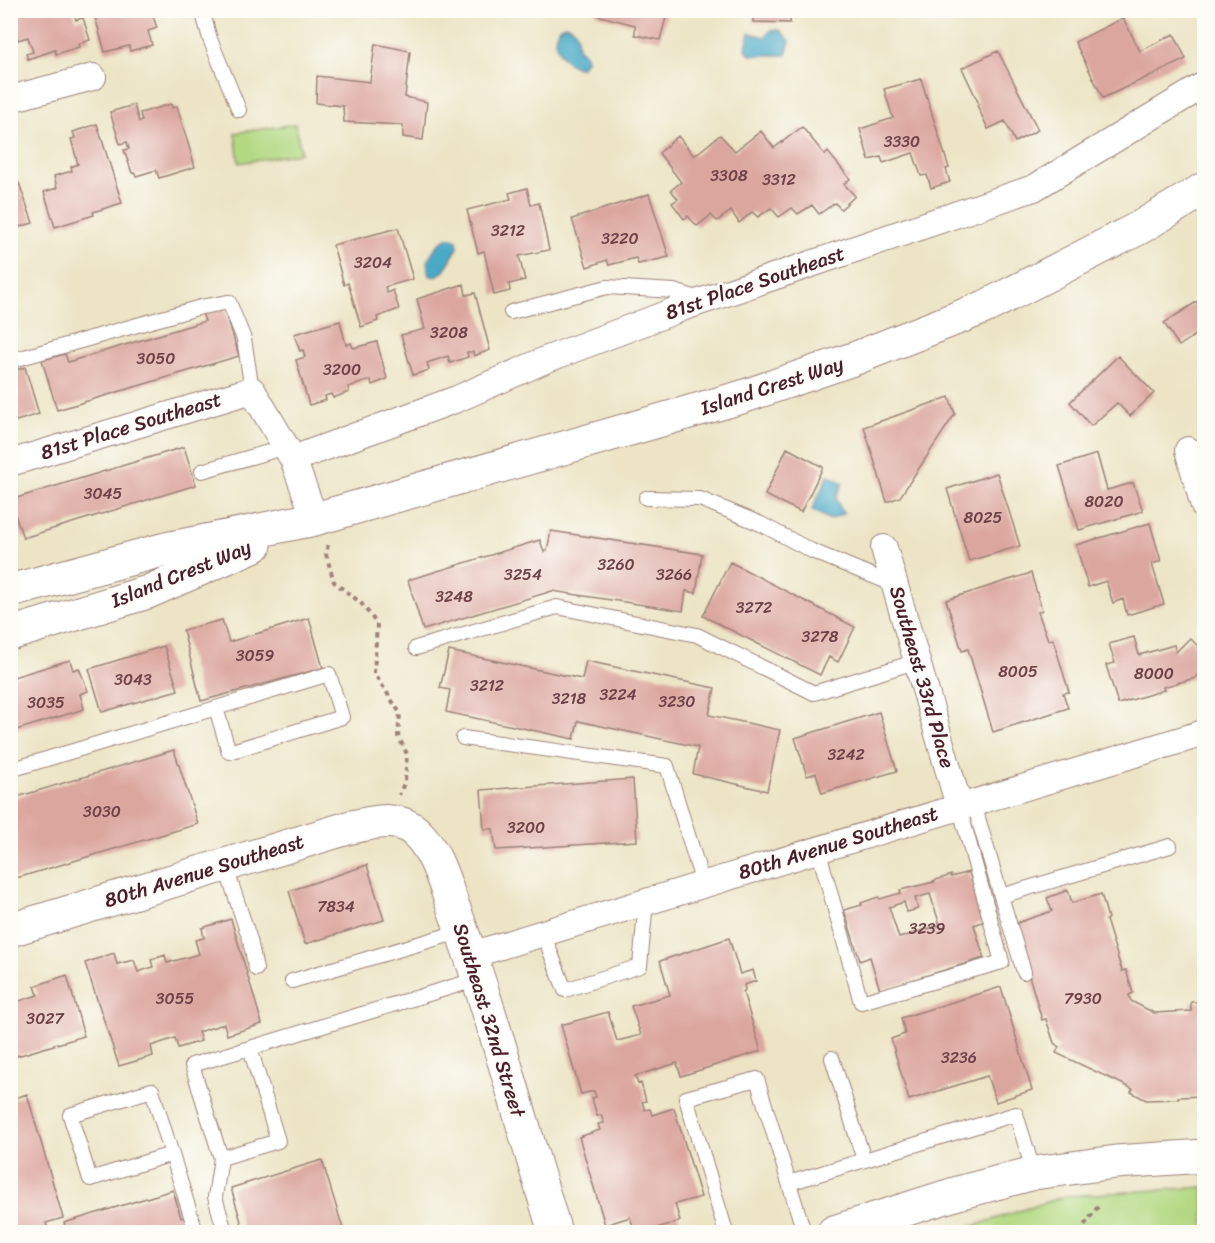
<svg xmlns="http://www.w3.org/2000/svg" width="1215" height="1243" font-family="Sriracha,sans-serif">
<rect width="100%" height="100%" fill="#fdfcf7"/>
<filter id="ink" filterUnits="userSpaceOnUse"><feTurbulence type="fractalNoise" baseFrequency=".0167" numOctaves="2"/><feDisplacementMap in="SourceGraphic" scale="12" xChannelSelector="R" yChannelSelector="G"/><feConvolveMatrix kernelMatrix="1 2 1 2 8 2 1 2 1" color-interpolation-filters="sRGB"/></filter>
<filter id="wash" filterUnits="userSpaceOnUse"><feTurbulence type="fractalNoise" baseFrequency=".008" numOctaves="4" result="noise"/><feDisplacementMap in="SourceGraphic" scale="24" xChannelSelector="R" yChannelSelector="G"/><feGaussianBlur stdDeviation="1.35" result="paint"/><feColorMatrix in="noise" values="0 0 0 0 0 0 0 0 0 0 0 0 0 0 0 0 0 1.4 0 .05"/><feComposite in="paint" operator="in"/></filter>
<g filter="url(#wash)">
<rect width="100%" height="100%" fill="#ece4c5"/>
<path fill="#b3d983" stroke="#7e7c57" stroke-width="1.5" d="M 295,124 L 301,153 L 239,163 L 235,133 Z
M 1204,1187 L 1204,1232 L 955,1232 L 1065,1196 Z"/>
<path fill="#48aac8" stroke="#49647a" stroke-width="1.5" d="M 566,25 C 580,28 576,37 578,48 L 586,55 L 586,60 L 582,67 C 562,68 543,32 566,25 Z
M 771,30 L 780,30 L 790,41 L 786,55 L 750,55 L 746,49 L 749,33 L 765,37 Z
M 447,238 L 453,238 L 457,241 L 458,247 L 444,271 L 435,277 L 429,275 C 424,260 435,245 447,238 Z
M 828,475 L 843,483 L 836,498 L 843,514 L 830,520 L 812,510 Z"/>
<g id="blocks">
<path fill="#dba69e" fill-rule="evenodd" d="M 12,10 L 73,10 L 76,20 L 83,18 L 90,40 L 78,44 L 79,47 L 56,54 L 55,50 L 28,59 L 26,54 L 33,52 L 28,37 L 18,40 L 14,26 L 17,25 Z
M 93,10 L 151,10 L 157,28 L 148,31 L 152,45 L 130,51 L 129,46 L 105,52 Z
M 597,10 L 668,10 L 660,40 L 635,35 L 635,25 L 596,15 Z
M 753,10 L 791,10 L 790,23 L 753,22 Z
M 1123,18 L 1140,51 L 1174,34 L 1186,59 L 1103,98 L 1075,42 Z
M 375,44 L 410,51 L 405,97 L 427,102 L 423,140 L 403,137 L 403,125 L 344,122 L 343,106 L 316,103 L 317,76 L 370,82 Z
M 998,51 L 1038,130 L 1015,142 L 1005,121 L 988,129 L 977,105 L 979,104 L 962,68 Z
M 921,79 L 949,168 L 946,169 L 950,182 L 931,188 L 927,175 L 921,176 L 913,153 L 883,163 L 881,157 L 869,160 L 860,129 L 893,118 L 884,89 Z
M 171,104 L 172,108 L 177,106 L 195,167 L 159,178 L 156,170 L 136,176 L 134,173 L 132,173 L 124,150 L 129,149 L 127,142 L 120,144 L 110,112 L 134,105 L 139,122 L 142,121 L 140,113 Z
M 97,124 L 122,203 L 93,212 L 94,215 L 55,227 L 44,192 L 57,188 L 54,176 L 72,171 L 71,167 L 78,164 L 71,139 L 75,138 L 73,132 Z
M 802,127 L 825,155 L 828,152 L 850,179 L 844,184 L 855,196 L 841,209 L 835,203 L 819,214 L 812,205 L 798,214 L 792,208 L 779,217 L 771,208 L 758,217 L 752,212 L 739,223 L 731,211 L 717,221 L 711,215 L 697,226 L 688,216 L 684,219 L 672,203 L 678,199 L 671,190 L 681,182 L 659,153 L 678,136 L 694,156 L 720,135 L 735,151 L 761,131 L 774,148 Z
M 19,183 L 33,223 L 13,229 L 17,245 L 10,247 L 10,186 Z
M 527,188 L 531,205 L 539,203 L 549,250 L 519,256 L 525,280 L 509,284 L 510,291 L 494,295 L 484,251 L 478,253 L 467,210 L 511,199 L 509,193 Z
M 649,194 L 669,257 L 638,264 L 636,258 L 609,265 L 607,260 L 587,267 L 572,219 Z
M 398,228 L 413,279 L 385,287 L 387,293 L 393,290 L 399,309 L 377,317 L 378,321 L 361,327 L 348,283 L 344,285 L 333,245 Z
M 464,284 L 466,295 L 475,293 L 490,350 L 474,356 L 473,352 L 467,352 L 468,357 L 450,363 L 448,356 L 427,363 L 429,370 L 413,375 L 401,335 L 425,329 L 417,299 Z
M 1204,297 L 1204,329 L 1179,346 L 1164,323 Z
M 224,306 L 239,356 L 57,410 L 42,360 L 65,354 L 68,362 L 205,321 L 202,313 Z
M 340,321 L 346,345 L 351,343 L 353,348 L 377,342 L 387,379 L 372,385 L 371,380 L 348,387 L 349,392 L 333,398 L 331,394 L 325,396 L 326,400 L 309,405 L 296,360 L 305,357 L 303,350 L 300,351 L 294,334 Z
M 1118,356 L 1154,393 L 1130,416 L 1117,403 L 1091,426 L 1070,402 Z
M 25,367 L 39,414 L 10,423 L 10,372 Z
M 949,397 L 955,414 L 900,497 L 887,502 L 864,427 Z
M 184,447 L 196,485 L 23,538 L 10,500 Z
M 787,448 L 823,467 L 801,512 L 765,495 Z
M 1097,454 L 1107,490 L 1133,483 L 1143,511 L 1079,530 L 1059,466 Z
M 997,473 L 1020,546 L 969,561 L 947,489 Z
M 1150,523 L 1161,561 L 1152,564 L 1164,604 L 1127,615 L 1123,599 L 1113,603 L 1106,581 L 1088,587 L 1076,545 Z
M 551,531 L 702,554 L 696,593 L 686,591 L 683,611 L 552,591 L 423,630 L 408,580 L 540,540 L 544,552 L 547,551 Z
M 730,562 L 855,627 L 838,662 L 829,657 L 820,675 L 703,616 Z
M 1031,573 L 1042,610 L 1038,612 L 1048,640 L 1053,639 L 1069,692 L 1063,693 L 1068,708 L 993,732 L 968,649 L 962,651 L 946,600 Z
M 309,618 L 323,668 L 201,701 L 183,630 L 222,620 L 229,642 Z
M 1134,637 L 1139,655 L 1174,645 L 1176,652 L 1190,638 L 1204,652 L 1204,667 L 1195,678 L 1163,687 L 1164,690 L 1118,704 L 1106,665 L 1115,663 L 1109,644 Z
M 164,646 L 178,690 L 102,712 L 89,669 Z
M 449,651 L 582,679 L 586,661 L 715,688 L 709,715 L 780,730 L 767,791 L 693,774 L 698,747 L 578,721 L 574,739 L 446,712 L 450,690 L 440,688 Z
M 70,660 L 73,670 L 79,668 L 88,691 L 80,694 L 84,709 L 10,732 L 10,678 Z
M 879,712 L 897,771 L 822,793 L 816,773 L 807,776 L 795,738 Z
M 174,750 L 198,824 L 10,880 L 10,799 Z
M 633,779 L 637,841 L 496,850 L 493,829 L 484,829 L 481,790 Z
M 367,865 L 384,920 L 305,944 L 289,891 Z
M 969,872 L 985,921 L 974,925 L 984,958 L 880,990 L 870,957 L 860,961 L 844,910 L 862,905 L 861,903 L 878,897 L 880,899 L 901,893 L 900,890 L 934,882 L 933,881 L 951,875 L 951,877 ZM 930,894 L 940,925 L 899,938 L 889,907 L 904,902 L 907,912 L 918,909 L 915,898 Z
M 1068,890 L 1072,903 L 1101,894 L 1108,918 L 1106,920 L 1122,971 L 1126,970 L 1133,993 L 1129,995 L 1131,1001 L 1154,1013 L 1191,1011 L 1191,1002 L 1204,1002 L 1204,1096 L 1178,1097 L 1178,1099 L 1146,1100 L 1131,1092 L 1133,1089 L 1056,1053 L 1059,1047 L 1054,1043 L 1046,1019 L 1042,1020 L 1014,924 L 1052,911 L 1047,898 Z
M 231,919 L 262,1024 L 227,1035 L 224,1024 L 198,1032 L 201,1041 L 178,1048 L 175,1038 L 151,1046 L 153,1056 L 119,1066 L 85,963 L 114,953 L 117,964 L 134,960 L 138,972 L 153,967 L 151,960 L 165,955 L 167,963 L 199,954 L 195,940 L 204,938 L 202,928 Z
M 729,938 L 740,974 L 753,970 L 756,981 L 744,985 L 745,990 L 743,992 L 761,1051 L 681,1076 L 677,1063 L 635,1076 L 638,1084 L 641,1083 L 646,1101 L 642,1102 L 645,1110 L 650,1109 L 652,1115 L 674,1108 L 701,1197 L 675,1204 L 680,1221 L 644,1232 L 635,1232 L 630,1217 L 605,1225 L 579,1137 L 600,1130 L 598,1124 L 604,1123 L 601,1115 L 597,1116 L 592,1098 L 596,1097 L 594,1091 L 581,1094 L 561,1025 L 608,1012 L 617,1041 L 641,1035 L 631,1006 L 670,995 L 660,961 Z
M 67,975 L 84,1036 L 17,1056 L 10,1033 L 10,1004 L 38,995 L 35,986 Z
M 1001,987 L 1032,1090 L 996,1102 L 987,1076 L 909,1100 L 891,1039 L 905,1034 L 901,1018 Z
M 27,1094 L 63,1218 L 46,1223 L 49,1232 L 10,1232 L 10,1100 Z
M 322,1160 L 344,1232 L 244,1232 L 231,1188 Z
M 173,1190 L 181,1218 L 186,1217 L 190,1232 L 67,1232 L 64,1223 Z"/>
</g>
</g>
<g filter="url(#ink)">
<use href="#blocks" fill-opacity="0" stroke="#9b8278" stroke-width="1.5"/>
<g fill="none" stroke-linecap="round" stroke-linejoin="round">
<defs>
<path id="lane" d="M 202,10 L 210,39 L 239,110
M 511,312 L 607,287 L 674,291 L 700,299
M 10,361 L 201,307 L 229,302 L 244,339 L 252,390
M 202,471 L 286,447
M 646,498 L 700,499 L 761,524 L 812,551 L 895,585
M 416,648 L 557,607 L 697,635 L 814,693 L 918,661
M 463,738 L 667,766 L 703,884
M 10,770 L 329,674 L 342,717 L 229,752 L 216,708
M 973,801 L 1001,896 L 1170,846
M 818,849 L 861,1002 L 1002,962 L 959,806
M 225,865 L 250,940 L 256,969
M 1001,896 L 1024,972
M 543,933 L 565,990 L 640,966 L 646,901
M 292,981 L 462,931
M 250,1048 L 478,979
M 832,1058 L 864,1160
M 172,1154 L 90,1179 L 70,1115 L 152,1090 L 196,1232
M 221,1158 L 278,1141 L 250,1048 L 192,1065 L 221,1158 L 215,1197 L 225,1232
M 789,1183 L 1016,1114 L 1034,1173
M 726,1232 L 686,1098 L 757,1079 L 804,1232"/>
<path id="street" d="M 10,99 L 93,77
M 1188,450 L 1204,506
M 293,459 L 457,399 L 545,360 L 682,308 L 1034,188 L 1204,85
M 10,463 L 252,390 L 293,459 L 315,519
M 884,548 L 959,806
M 471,955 L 1204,733"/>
<path id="secondary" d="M 10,591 L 166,549 L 315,519 L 742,397 L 856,358 L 985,307 L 1139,228 L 1204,189
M 10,634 L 148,592 L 255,545
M 10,930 L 351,827 C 373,823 397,815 416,832 C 437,852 444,883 454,909 C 493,1015 522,1125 555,1232
M 834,1232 L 958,1193 L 1034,1173 L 1116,1162 L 1204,1156"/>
</defs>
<use href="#lane" stroke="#9b8278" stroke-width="16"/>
<use href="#street" stroke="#9b8278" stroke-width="28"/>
<use href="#secondary" stroke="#9b8278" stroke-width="35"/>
<path stroke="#9b8278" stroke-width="4" stroke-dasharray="4.5 4.5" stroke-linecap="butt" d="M 328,545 L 326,554 L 334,582 L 361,603 L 377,624 L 374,673 L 400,713 L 398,736 L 407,754 L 405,781 L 399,795
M 1079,1232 L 1100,1204"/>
<use href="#lane" stroke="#fff" stroke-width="14"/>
<use href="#street" stroke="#fff" stroke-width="26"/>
<use href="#secondary" stroke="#fff" stroke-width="33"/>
</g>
</g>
<g text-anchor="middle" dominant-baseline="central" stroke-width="5" stroke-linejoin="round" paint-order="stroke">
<g font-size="16" fill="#6e4148">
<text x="902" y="141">3330</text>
<text x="729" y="175">3308</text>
<text x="779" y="179">3312</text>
<text x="508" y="230">3212</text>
<text x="620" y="238">3220</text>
<text x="373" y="262">3204</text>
<text x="449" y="332">3208</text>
<text x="156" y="358">3050</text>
<text x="342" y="369">3200</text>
<text x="103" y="493">3045</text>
<text x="1104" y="501">8020</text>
<text x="983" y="517">8025</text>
<text x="616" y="564">3260</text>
<text x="523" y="574">3254</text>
<text x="674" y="574">3266</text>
<text x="454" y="596">3248</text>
<text x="754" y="607">3272</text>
<text x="820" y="636">3278</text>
<text x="255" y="655">3059</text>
<text x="1018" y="671">8005</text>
<text x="1154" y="673">8000</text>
<text x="133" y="679">3043</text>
<text x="487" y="685">3212</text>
<text x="618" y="694">3224</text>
<text x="569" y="698">3218</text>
<text x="677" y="701">3230</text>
<text x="46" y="702">3035</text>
<text x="846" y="754">3242</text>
<text x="102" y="811">3030</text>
<text x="526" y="827">3200</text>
<text x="336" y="906">7834</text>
<text x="927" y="928">3239</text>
<text x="175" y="998">3055</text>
<text x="1083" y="998">7930</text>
<text x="45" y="1018">3027</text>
<text x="959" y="1057">3236</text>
</g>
<g font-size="20" fill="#4a1f2b" stroke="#fdfcf7">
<text transform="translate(755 283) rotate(-19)">81st Place Southeast</text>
<text transform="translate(772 386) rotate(-18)">Island Crest Way</text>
<text transform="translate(131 426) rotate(-17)">81st Place Southeast</text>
<text transform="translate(181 574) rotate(-22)">Island Crest Way</text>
<text transform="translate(922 677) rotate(74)">Southeast 33rd Place</text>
<text transform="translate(838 843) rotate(-17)">80th Avenue Southeast</text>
<text transform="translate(204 871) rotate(-17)">80th Avenue Southeast</text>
<text transform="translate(489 1020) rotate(73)">Southeast 32nd Street</text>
</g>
</g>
<rect width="1215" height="1243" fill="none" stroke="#fdfcf7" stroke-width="36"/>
</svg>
